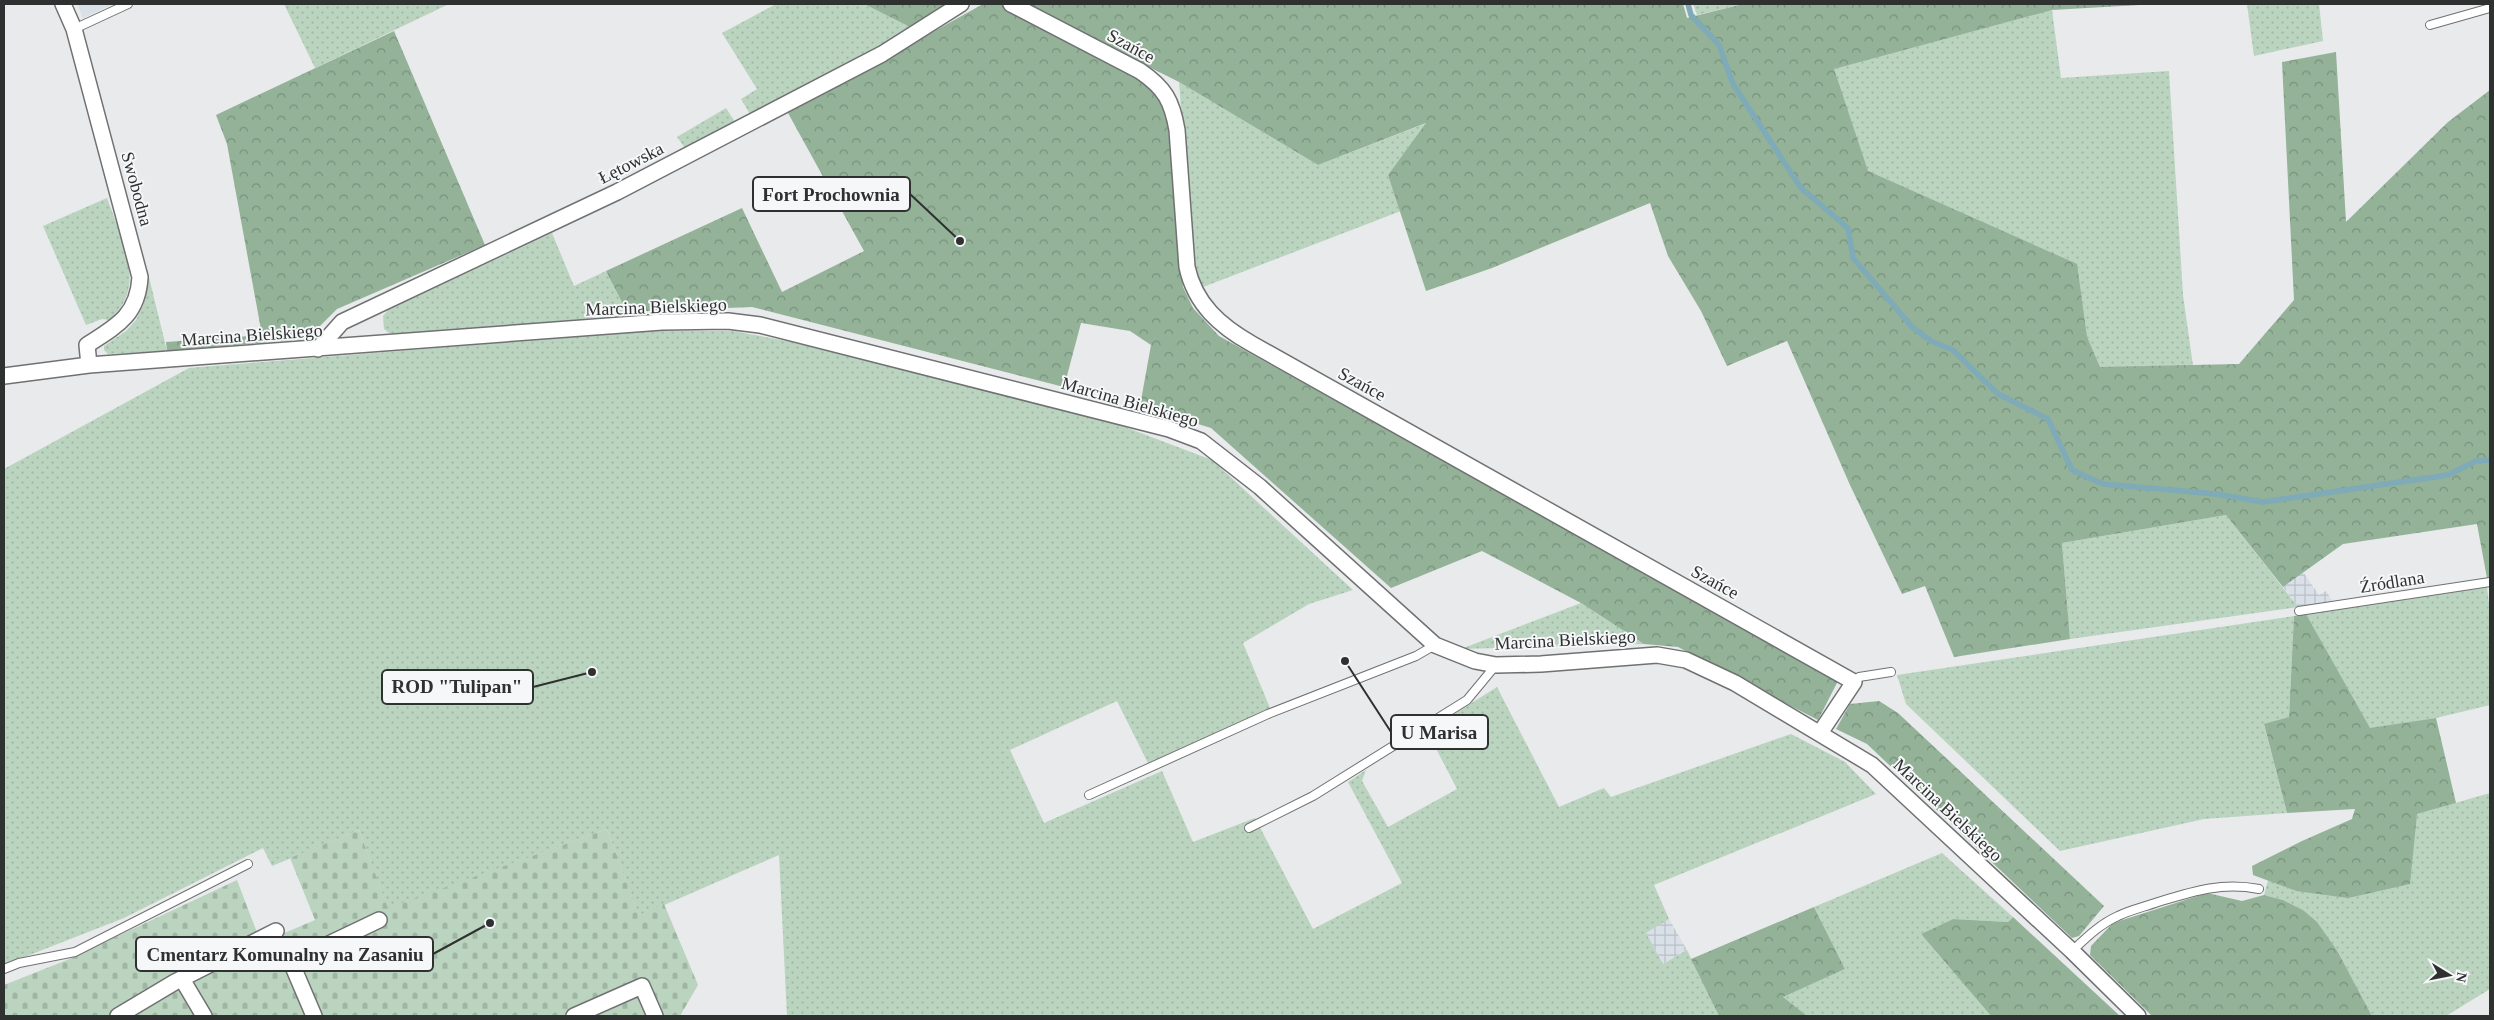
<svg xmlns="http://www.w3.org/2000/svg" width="2494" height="1020" font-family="'Times New Roman',serif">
<defs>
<pattern id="industrial-grid" width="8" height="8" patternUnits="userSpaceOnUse" patternTransform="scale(1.25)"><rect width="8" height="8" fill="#dae0e8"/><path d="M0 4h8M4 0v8" fill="none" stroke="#bbc0c7"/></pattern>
<pattern id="green-dots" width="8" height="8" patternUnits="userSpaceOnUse" patternTransform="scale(1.25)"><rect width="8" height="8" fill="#bad4bf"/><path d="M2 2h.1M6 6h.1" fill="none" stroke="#a0b6a4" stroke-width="1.8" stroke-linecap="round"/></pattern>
<pattern id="forest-crowns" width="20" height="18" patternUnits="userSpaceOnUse" patternTransform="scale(1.25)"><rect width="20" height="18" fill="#93b298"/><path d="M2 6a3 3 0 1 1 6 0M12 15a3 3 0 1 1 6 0" fill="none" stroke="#78917c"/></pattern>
<pattern id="cemetery-stones" width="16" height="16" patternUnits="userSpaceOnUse" patternTransform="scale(1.25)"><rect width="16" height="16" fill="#bad4bf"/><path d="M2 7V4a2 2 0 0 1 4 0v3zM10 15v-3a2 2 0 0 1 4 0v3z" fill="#a0b6a4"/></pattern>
</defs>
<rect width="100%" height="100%" fill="#e8eaeb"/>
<path fill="#dae0e8" d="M 77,4 L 113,4 L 83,18 Z"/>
<path fill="url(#industrial-grid)" d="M 2303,572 L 2319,595 L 2326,591 L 2333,602 L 2298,607 L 2283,587 Z
M 1669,919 L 1687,950 L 1663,964 L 1645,932 Z"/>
<path fill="url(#green-dots)" d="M 284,4 L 449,4 L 315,68 Z
M 776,4 L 864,4 L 912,28 L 750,114 L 741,99 L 757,89 L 722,33 Z
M 1693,4 L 1743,4 L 1697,15 Z
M 2247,4 L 2319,4 L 2323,41 L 2254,56 Z
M 2052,10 L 2061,78 L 2169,71 L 2183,295 L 2196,387 L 2045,421 L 1727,80 Z
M 1179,82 L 1318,165 L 1427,123 L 1388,175 L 1401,211 L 1198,289 L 1195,284 Z
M 726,108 L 735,122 L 685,148 L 677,137 Z
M 107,198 C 121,238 149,287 109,320 L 102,319 L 86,325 L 43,226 Z
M 552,233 L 574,286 L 606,271 L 627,312 L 543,326 L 397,334 L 389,333 L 384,329 L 383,316 L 388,310 Z
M 147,269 L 167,351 L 108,354 L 104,350 L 104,346 L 126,331 L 136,320 L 143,306 Z
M 646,331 L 733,331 L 792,342 L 1088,413 L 1212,460 L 1353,590 L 1309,604 L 1243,643 L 1270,708 L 1148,763 L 1117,701 L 1010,750 L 1044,823 L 1162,771 L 1193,842 L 1255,818 L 1313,929 L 1402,883 L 1348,782 L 1366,770 L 1362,781 L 1388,827 L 1457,789 L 1427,731 L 1497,687 L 1559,807 L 1604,788 L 1611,797 L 1791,734 L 1845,762 L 1876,794 L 1654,885 L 1669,919 L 1646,933 L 1663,964 L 1687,950 L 1719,1016 L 787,1016 L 779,855 L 639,916 L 607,829 L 388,909 L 359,830 L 272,866 L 263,848 L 124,918 L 4,965 L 4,469 L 189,368 Z
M 2226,515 L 2298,607 L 2070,639 L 2062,543 Z
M 2487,587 L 2490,612 L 2490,705 L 2436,718 L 2370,729 L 2306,614 Z
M 1581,603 L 1644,644 L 1461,649 Z
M 2294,616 L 2289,717 L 2264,725 L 2287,813 L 2204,819 L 2060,851 L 1906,704 L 1897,675 Z
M 2490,793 L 2490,989 L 2446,1016 L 2372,1016 L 2338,952 L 2303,910 L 2283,900 L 2264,895 L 2268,880 L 2296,891 L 2417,814 Z
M 1942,853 L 2013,917 L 2008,922 L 1953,919 L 1921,934 L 1991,1016 L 1807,1016 L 1782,997 L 1845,969 L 1814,907 Z"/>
<path fill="url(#forest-crowns)" d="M 864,4 L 948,4 L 912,28 Z
M 983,4 L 1002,4 L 1154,88 L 1163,102 L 1167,118 L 1183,287 L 1193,308 L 1219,336 L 1838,681 L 1818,720 L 1678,647 L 1644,644 L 1581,603 L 1482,551 L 1391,588 L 1211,428 L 1140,406 L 1151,345 L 1130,331 L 1081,323 L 1064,387 L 752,307 L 627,312 L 606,271 L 742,208 L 782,292 L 864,251 L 788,113 Z
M 1024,4 L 1683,4 L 1687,18 L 1743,4 L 2157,4 L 2052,10 L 1834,69 L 1868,171 L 2077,264 L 2087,337 L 2100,367 L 2239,364 L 2294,300 L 2282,62 L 2336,52 L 2346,222 L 2448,122 L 2490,90 L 2490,577 L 2487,578 L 2477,524 L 2343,544 L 2283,587 L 2226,515 L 2062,543 L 2070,639 L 1954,657 L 1925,586 L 1902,594 L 1850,485 L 1787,341 L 1727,366 L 1701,311 L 1668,256 L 1650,203 L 1492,268 L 1426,291 L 1388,175 L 1426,123 L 1318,165 L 1179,82 Z
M 394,31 L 485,245 L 337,309 L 313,333 L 303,339 L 167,351 L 166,342 L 262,335 L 227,144 L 216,115 Z
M 2306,614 L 2370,728 L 2436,718 L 2456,803 L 2417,814 L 2410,884 L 2348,898 L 2296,891 L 2253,875 L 2252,866 L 2302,841 L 2352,819 L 2355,809 L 2287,813 L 2264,724 L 2289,717 L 2294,616 Z
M 1879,701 L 1898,713 L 2104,906 L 2079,936 L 2072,938 L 1867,744 L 1836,729 L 1850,704 Z
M 2207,893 L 2242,901 L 2264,895 L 2283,900 L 2303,910 L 2317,922 L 2338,952 L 2372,1016 L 2152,1016 L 2090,955 L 2091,946 L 2113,923 Z
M 1814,907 L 1845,969 L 1783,997 L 1807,1016 L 1719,1016 L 1691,959 Z
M 2013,917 L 2120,1016 L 1991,1016 L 1921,934 L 1953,919 L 2008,922 Z"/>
<path fill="url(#cemetery-stones)" d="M 607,829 L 639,915 L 664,904 L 698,985 L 680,1016 L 4,1016 L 4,985 L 67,960 L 237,880 L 261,943 L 315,920 L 290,858 L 359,830 L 388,908 Z"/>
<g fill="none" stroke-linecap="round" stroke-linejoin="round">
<path stroke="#7faab7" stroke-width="5.5" d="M 1688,4 L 1691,15 L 1719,45 L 1733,84 L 1801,188 L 1848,228 L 1853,258 L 1912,327 L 1931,341 L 1953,350 L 1998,394 L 2048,419 L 2072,470 L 2103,484 L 2216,494 L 2263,502 L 2448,475 L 2476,461 L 2490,460"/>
<defs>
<path id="lane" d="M 2430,25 L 2490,8
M 74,29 L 128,4
M 2299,611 L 2490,582
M 1854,682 L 1859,677 L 1891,672
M 1089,795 L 1268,714 L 1416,656 L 1435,645
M 1249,828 L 1313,796 L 1467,700 L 1496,665
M 2072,951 C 2086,938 2100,924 2118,916 C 2130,910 2144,907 2158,902 C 2194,891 2221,882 2259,889
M 4,969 L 19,963 L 75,952 L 248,864"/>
<path id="street" d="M 63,4 L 74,29 L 140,277 C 138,315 117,326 87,345 L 89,365
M 1011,4 L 1140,71 C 1165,88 1172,101 1177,130 L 1187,267 C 1195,304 1220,326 1252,344 L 1854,682 L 1820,733
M 318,349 L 342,322 L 617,192 L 882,54 L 961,4
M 4,376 L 89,365 L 662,322 L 728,321 L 760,325 L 1169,429 L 1201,441 L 1260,487 L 1435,645 L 1475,661 L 1496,665 L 1541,664 L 1657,655 L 1686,660 L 1735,683 L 1872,765 L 2072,951 L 2138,1016
M 182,979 L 204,1016
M 118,1016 L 175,982 L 276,931
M 314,1016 L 291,962 L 379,920
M 574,1016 L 642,986 L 655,1016"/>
</defs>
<use href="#lane" stroke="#707172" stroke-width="10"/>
<use href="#street" stroke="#707172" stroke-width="18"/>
<use href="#lane" stroke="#fff" stroke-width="8"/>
<use href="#street" stroke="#fff" stroke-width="15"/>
</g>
<g text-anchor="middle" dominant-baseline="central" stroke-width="4" stroke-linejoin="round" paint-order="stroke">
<g font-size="18" fill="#2f3030" stroke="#f5f7f8">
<text transform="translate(1131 46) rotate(29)">Szańce</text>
<text transform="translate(631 163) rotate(-27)">Łętowska</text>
<text transform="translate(137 189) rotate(75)">Swobodna</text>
<text transform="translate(656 307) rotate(-2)">Marcina Bielskiego</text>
<text transform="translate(252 335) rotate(-4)">Marcina Bielskiego</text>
<text transform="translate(1362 384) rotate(29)">Szańce</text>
<text transform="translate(1130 402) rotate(16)">Marcina Bielskiego</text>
<text transform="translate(1715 582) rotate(29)">Szańce</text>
<text transform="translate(2392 582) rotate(-9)">Źródlana</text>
<text transform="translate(1565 640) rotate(-3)">Marcina Bielskiego</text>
<text transform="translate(1948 810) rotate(43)">Marcina Bielskiego</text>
</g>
</g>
<path fill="none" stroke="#2f3030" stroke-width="2" d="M960 241L910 194M592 672L533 687M1345 661L1391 732M490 923L433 954"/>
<g fill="#2f3030" stroke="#f5f7f8" stroke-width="2">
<circle cx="960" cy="241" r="5"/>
<circle cx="592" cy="672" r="5"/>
<circle cx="1345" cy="661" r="5"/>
<circle cx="490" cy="923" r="5"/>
</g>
<g fill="#f5f7f8" stroke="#2f3030" stroke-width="2">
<rect x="753" y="177" width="157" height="34" rx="5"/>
<rect x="382" y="670" width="151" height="34" rx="5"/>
<rect x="1391" y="715" width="97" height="34" rx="5"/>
<rect x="136" y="937" width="297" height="34" rx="5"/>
</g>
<g font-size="19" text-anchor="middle" font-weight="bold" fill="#2f3030">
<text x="831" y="201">Fort Prochownia</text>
<text x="457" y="693">ROD "Tulipan"</text>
<text x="1439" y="739">U Marisa</text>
<text x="285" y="961">Cmentarz Komunalny na Zasaniu</text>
</g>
<rect width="2494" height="1020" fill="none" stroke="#2f3030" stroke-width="10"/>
<g transform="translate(2449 975) rotate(100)" stroke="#f5f7f8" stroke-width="4" paint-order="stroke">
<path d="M0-4L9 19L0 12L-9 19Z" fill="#2f3030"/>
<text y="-8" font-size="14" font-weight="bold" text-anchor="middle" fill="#2f3030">N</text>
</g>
</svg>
